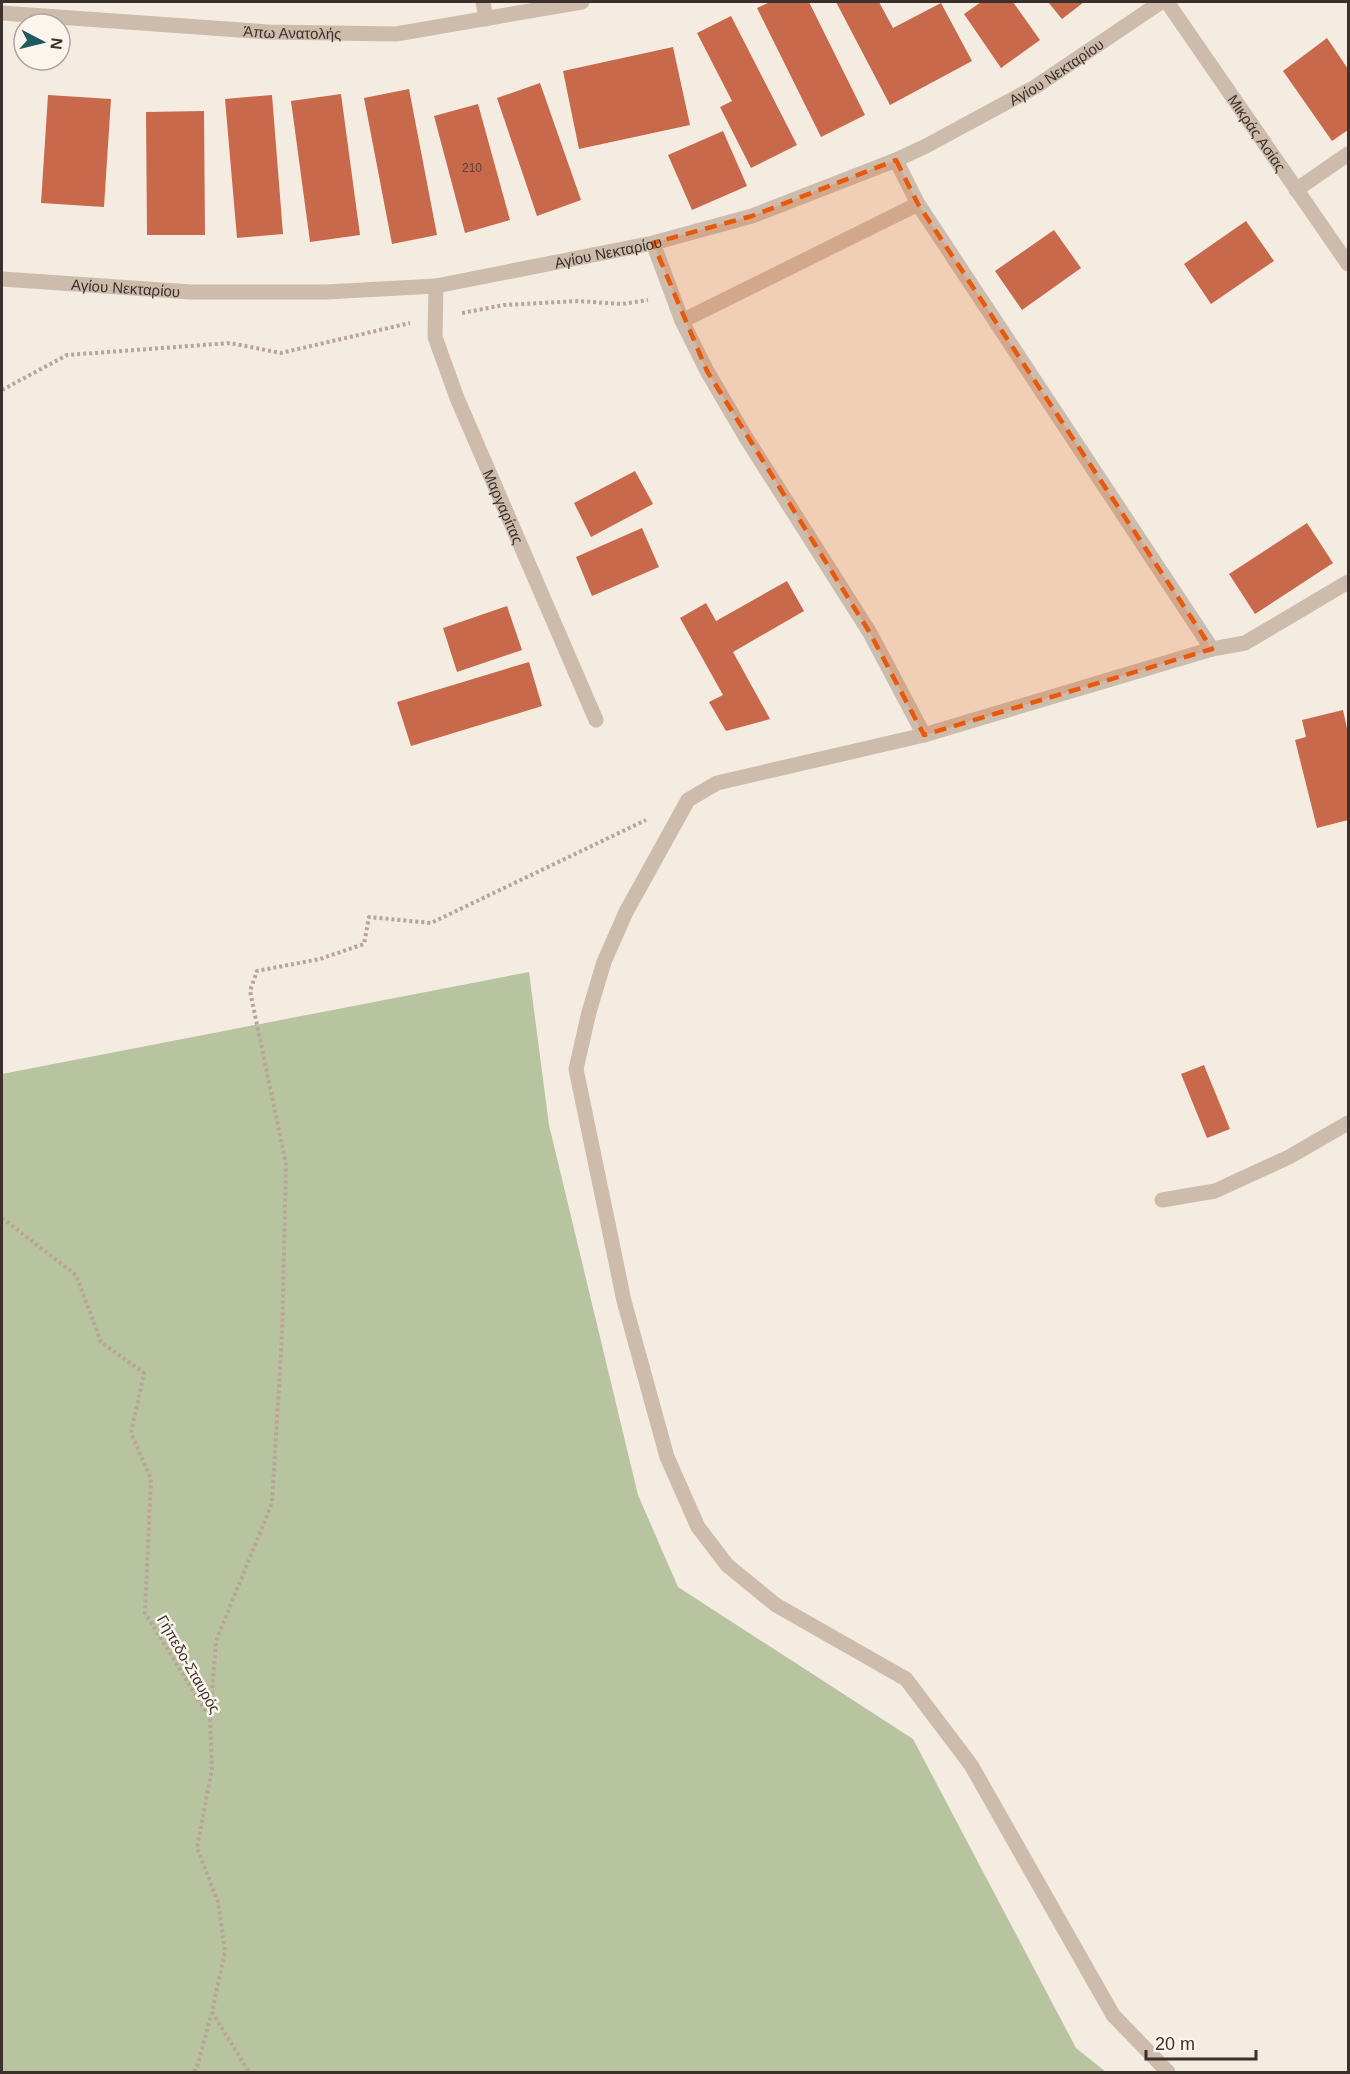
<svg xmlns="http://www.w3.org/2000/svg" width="1350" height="2074" font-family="Helvetica,sans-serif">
<rect width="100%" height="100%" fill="#f4ebe1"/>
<path fill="#b8c4a0" d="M 529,972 L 549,1125 L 638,1495 L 678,1587 L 913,1739 L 1076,2048 L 1106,2072 L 2,2072 L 2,1074 Z"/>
<path fill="#c8694b" d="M 770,2 L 809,2 L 865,115 L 821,137 L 757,8 Z
M 836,2 L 879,2 L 893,28 L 941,3 L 972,61 L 890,105 Z
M 981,2 L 1013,2 L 1040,40 L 1001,68 L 964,14 Z
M 1048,2 L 1084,2 L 1062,19 Z
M 731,16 L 797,145 L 751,168 L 720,107 L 732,101 L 697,33 Z
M 1327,38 L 1348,69 L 1348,130 L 1332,141 L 1283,71 Z
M 673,47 L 690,125 L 579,149 L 563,71 Z
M 540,83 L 581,200 L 537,216 L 497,98 Z
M 409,89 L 437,235 L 392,244 L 364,98 Z
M 341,94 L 360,235 L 310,242 L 291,101 Z
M 48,95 L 111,99 L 104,207 L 41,203 Z
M 272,95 L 283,234 L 237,238 L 225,99 Z
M 478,104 L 510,220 L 465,233 L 434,116 Z
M 204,111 L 205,235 L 147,235 L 146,112 Z
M 723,131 L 747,186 L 692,210 L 668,155 Z
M 1246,221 L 1274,261 L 1211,304 L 1184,264 Z
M 1054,230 L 1081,268 L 1022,310 L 995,271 Z
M 635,471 L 653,504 L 591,537 L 574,503 Z
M 1307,523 L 1333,563 L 1255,614 L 1229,574 Z
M 642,528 L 659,567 L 592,596 L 576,557 Z
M 787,581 L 804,611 L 733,652 L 770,719 L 726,731 L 709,702 L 723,695 L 680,618 L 706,603 L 716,621 Z
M 507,606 L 522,650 L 457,672 L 443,628 Z
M 529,662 L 542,706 L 411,746 L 397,702 Z
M 1343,710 L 1348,733 L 1348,820 L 1317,828 L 1295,740 L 1306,737 L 1302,720 Z
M 1204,1065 L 1230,1129 L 1207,1138 L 1181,1074 Z"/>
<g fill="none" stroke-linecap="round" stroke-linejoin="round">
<path stroke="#b9a596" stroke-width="4" stroke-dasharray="3 3" stroke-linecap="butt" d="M 462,313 L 504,305 L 578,301 L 622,304 L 648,300
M 2,390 L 67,355 L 230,343 L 281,353 L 410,323
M 2,1218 L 76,1275 L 101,1342 L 144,1373 L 131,1433 L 151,1479 L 145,1613 L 210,1718 L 212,1769 L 197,1848 L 218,1902 L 225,1951 L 212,2012 L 198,2064 L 194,2072
M 210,1718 L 216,1641 L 272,1503 L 282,1337 L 286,1164 L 250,991 L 257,971 L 320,959 L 364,944 L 369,917 L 431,923 L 646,820
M 212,2012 L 249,2072"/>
<path stroke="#cdbbac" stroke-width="15" d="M 483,2 L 486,19
M 682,321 L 918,204
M 1162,1200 L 1215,1191 L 1289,1157 L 1348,1123"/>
<g stroke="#cdbbac" stroke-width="15">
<path id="s1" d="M 1167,2 L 1348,264"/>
<path id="s2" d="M 2,13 L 268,32 L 396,34 L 582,2"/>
<path d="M 896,160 L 918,204 L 1212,649"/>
<path d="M 1296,190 L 1348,154"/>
<path d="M 653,243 L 682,321 L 707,371 L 745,436 L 870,633 L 924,735"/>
<path id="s3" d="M 436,286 L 435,337 L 457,398 L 596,720"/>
<path d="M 1168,2072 L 1113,2015 L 971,1765 L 906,1679 L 776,1605 L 727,1565 L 698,1527 L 667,1457 L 624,1301 L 576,1069 L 589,1012 L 604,962 L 626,912 L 688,800 L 717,783 L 924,735 L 1212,649 L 1245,643 L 1348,582"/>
</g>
<path stroke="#cdbbac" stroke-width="15" id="s4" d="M 2,279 L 191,292 L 326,292 L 436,286 L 653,243 L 752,216 L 896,160 L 926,146 L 1035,87 L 1161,2"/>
</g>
<path fill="#e8590c" fill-opacity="0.2" stroke="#e8590c" stroke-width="4.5" stroke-dasharray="12 8" stroke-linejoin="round" d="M 896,160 L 918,204 L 1212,649 L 924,735 L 870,633 L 707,371 L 653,243 L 752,216 Z"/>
<g text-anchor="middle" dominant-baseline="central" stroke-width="5" stroke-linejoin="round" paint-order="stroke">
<g font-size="12" fill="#5e3e33">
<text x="472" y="168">210</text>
</g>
<g font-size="15" fill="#3b302b" stroke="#fbf5ee">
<text stroke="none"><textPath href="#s2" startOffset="291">Άπω Ανατολής</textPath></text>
<text stroke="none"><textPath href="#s4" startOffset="1096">Αγίου Νεκταρίου</textPath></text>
<text stroke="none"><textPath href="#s1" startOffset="159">Μικράς Ασίας</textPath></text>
<text stroke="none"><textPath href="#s4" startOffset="610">Αγίου Νεκταρίου</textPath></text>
<text stroke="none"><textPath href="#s4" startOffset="124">Αγίου Νεκταρίου</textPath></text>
<text stroke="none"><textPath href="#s3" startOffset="234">Μαργαρίτας</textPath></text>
<text transform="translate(189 1664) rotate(60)">Γήπεδο-Σταυρός</text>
</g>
</g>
<rect width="1350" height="2074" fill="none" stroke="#3b302b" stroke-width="6"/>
<g transform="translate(42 42) rotate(97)"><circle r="28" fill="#fbf5ee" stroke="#aea6a0" stroke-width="1.5"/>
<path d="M0-4.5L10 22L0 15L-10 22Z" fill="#1f5a5e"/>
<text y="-9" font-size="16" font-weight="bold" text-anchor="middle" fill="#3b302b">N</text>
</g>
<path d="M1146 2050v9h110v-9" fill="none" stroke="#3b302b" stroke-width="3"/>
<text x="1155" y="2050" font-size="18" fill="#3b302b" stroke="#fbf5ee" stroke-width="4.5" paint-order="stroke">20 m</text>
</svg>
